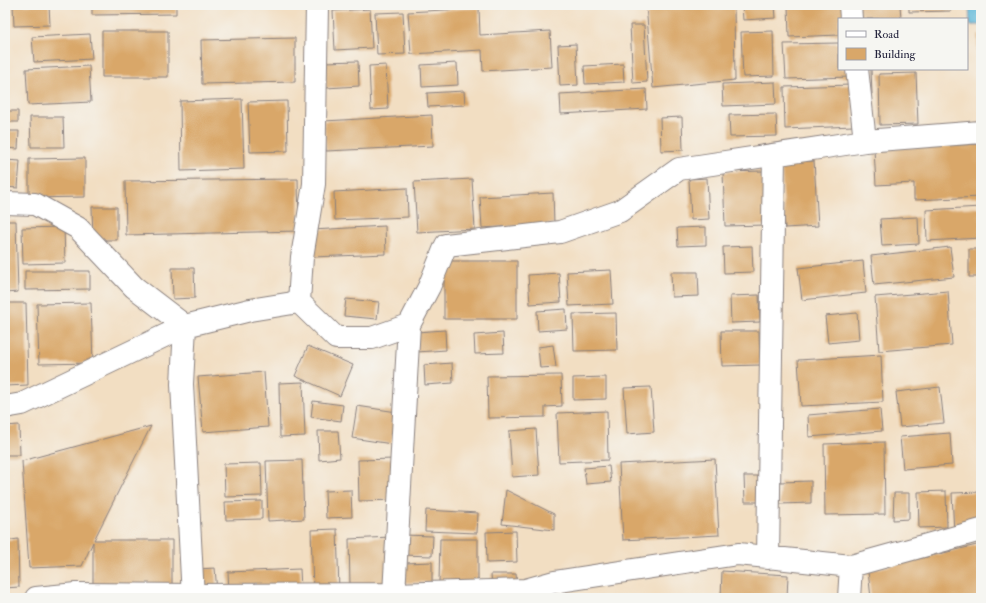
<svg xmlns="http://www.w3.org/2000/svg" width="986" height="603" font-family="'IM FELL Double Pica',serif">
<rect width="100%" height="100%" fill="#f6f6f2"/>
<filter id="ink" filterUnits="userSpaceOnUse"><feTurbulence type="fractalNoise" baseFrequency=".025" numOctaves="2"/><feDisplacementMap in="SourceGraphic" scale="8" xChannelSelector="R" yChannelSelector="G"/><feConvolveMatrix kernelMatrix="1 2 1 2 8 2 1 2 1" color-interpolation-filters="sRGB"/></filter>
<filter id="wash" filterUnits="userSpaceOnUse"><feTurbulence type="fractalNoise" baseFrequency=".012" numOctaves="4" result="noise"/><feDisplacementMap in="SourceGraphic" scale="16" xChannelSelector="R" yChannelSelector="G"/><feGaussianBlur stdDeviation="0.9" result="paint"/><feColorMatrix in="noise" values="0 0 0 0 0 0 0 0 0 0 0 0 0 0 0 0 0 1.4 0 .05"/><feComposite in="paint" operator="in"/></filter>
<g filter="url(#wash)">
<rect width="100%" height="100%" fill="#f2dec2"/>
<path fill="#5ab6d8" stroke="#3e6c8a" d="M 969,5 L 981,5 L 981,25 L 970,25 Z"/>
<g id="blocks">
<path fill="#d9a769" d="M 13,5 L 49,5 L 50,25 L 14,26 Z
M 92,5 L 176,5 L 176,14 L 92,15 Z
M 646,5 L 734,5 L 735,80 L 653,88 Z
M 742,5 L 775,5 L 776,18 L 743,20 Z
M 788,5 L 847,5 L 847,19 L 839,19 L 839,35 L 789,37 Z
M 854,5 L 900,5 L 901,19 L 855,19 Z
M 909,5 L 950,5 L 951,11 L 909,12 Z
M 479,8 L 480,35 L 550,31 L 552,67 L 483,71 L 482,50 L 411,54 L 408,12 Z
M 370,9 L 372,48 L 335,50 L 333,11 Z
M 403,12 L 405,54 L 377,55 L 375,13 Z
M 630,25 L 644,25 L 647,82 L 633,83 Z
M 102,31 L 168,31 L 168,77 L 102,77 Z
M 773,31 L 774,76 L 743,77 L 741,32 Z
M 90,34 L 92,59 L 34,62 L 32,37 Z
M 981,34 L 981,66 L 978,66 L 977,35 Z
M 295,38 L 295,82 L 202,84 L 201,40 Z
M 839,43 L 839,69 L 850,69 L 850,77 L 786,79 L 784,44 Z
M 576,44 L 578,85 L 560,86 L 558,45 Z
M 358,61 L 359,86 L 326,88 L 324,62 Z
M 457,63 L 458,85 L 422,87 L 421,65 Z
M 623,64 L 624,82 L 585,84 L 584,66 Z
M 386,65 L 388,109 L 371,110 L 369,66 Z
M 89,66 L 91,102 L 28,105 L 26,69 Z
M 871,69 L 872,94 L 863,94 L 862,70 Z
M 916,73 L 918,124 L 880,125 L 879,74 Z
M 775,82 L 776,104 L 723,106 L 722,84 Z
M 851,85 L 853,126 L 785,129 L 784,87 Z
M 646,89 L 647,109 L 561,114 L 560,94 Z
M 464,91 L 465,105 L 428,107 L 427,93 Z
M 242,99 L 244,169 L 181,171 L 180,101 Z
M 287,101 L 288,151 L 250,152 L 248,102 Z
M 5,111 L 18,111 L 18,122 L 5,122 Z
M 776,114 L 777,136 L 730,137 L 729,115 Z
M 432,115 L 433,146 L 326,151 L 324,121 Z
M 30,117 L 63,117 L 64,147 L 31,147 Z
M 682,117 L 683,150 L 661,151 L 660,118 Z
M 5,131 L 19,131 L 18,149 L 5,148 Z
M 981,144 L 981,197 L 914,200 L 914,183 L 876,185 L 874,149 Z
M 85,158 L 85,197 L 29,198 L 29,159 Z
M 5,160 L 20,161 L 18,188 L 5,187 Z
M 814,161 L 818,226 L 785,228 L 781,163 Z
M 764,171 L 766,225 L 725,226 L 723,172 Z
M 707,178 L 709,219 L 691,220 L 689,179 Z
M 298,179 L 299,231 L 126,235 L 125,181 Z
M 472,179 L 475,229 L 417,232 L 414,182 Z
M 407,188 L 408,217 L 335,220 L 334,192 Z
M 553,193 L 554,224 L 482,228 L 480,197 Z
M 92,207 L 117,207 L 117,240 L 93,240 Z
M 981,207 L 981,238 L 927,241 L 926,210 Z
M 918,217 L 919,244 L 882,246 L 880,219 Z
M 5,221 L 16,221 L 18,292 L 5,293 Z
M 385,226 L 386,254 L 313,257 L 312,230 Z
M 64,227 L 65,263 L 23,264 L 22,228 Z
M 706,227 L 706,245 L 678,246 L 677,228 Z
M 752,246 L 753,272 L 724,273 L 723,247 Z
M 950,247 L 954,277 L 874,285 L 871,256 Z
M 969,249 L 981,249 L 981,277 L 969,277 Z
M 444,261 L 517,261 L 517,319 L 444,319 Z
M 863,261 L 866,293 L 802,300 L 798,268 Z
M 172,268 L 194,268 L 195,298 L 173,299 Z
M 611,270 L 613,304 L 569,306 L 567,272 Z
M 25,271 L 90,271 L 90,289 L 25,290 Z
M 671,272 L 698,272 L 699,296 L 672,297 Z
M 559,273 L 561,302 L 530,304 L 528,275 Z
M 948,291 L 952,345 L 879,351 L 875,297 Z
M 759,295 L 760,322 L 731,323 L 730,296 Z
M 346,299 L 379,302 L 377,319 L 344,316 Z
M 5,303 L 26,303 L 28,385 L 5,386 Z
M 91,303 L 93,363 L 39,364 L 37,304 Z
M 566,309 L 567,329 L 538,331 L 537,311 Z
M 616,313 L 617,350 L 574,351 L 573,314 Z
M 857,313 L 859,340 L 828,343 L 825,316 Z
M 445,330 L 446,350 L 417,352 L 416,332 Z
M 721,331 L 759,331 L 760,365 L 722,366 Z
M 503,333 L 504,353 L 475,354 L 474,335 Z
M 553,345 L 556,367 L 540,368 L 538,347 Z
M 308,346 L 353,365 L 340,396 L 295,376 Z
M 881,355 L 883,402 L 801,406 L 798,360 Z
M 452,363 L 453,383 L 425,385 L 424,365 Z
M 264,372 L 268,427 L 203,432 L 198,377 Z
M 561,375 L 562,406 L 545,407 L 545,417 L 488,418 L 487,376 Z
M 606,377 L 606,399 L 573,400 L 573,378 Z
M 303,382 L 305,436 L 280,437 L 279,383 Z
M 651,387 L 654,432 L 627,434 L 624,388 Z
M 940,387 L 944,423 L 900,427 L 896,392 Z
M 313,401 L 343,405 L 341,421 L 311,417 Z
M 357,406 L 397,412 L 392,444 L 352,438 Z
M 880,409 L 882,431 L 809,437 L 808,415 Z
M 607,411 L 608,460 L 559,462 L 557,413 Z
M 19,425 L 20,455 L 5,455 L 5,426 Z
M 151,426 L 94,540 L 172,540 L 172,591 L 93,590 L 93,542 L 82,566 L 29,568 L 22,461 Z
M 536,429 L 539,475 L 512,477 L 509,431 Z
M 318,431 L 338,431 L 340,458 L 319,460 Z
M 950,433 L 952,465 L 903,469 L 900,437 Z
M 884,442 L 885,514 L 825,515 L 824,444 Z
M 395,459 L 396,500 L 359,501 L 358,460 Z
M 715,459 L 719,535 L 623,540 L 619,464 Z
M 302,460 L 304,519 L 268,521 L 266,461 Z
M 261,463 L 262,496 L 225,497 L 224,464 Z
M 609,466 L 611,482 L 586,484 L 584,468 Z
M 744,476 L 763,476 L 764,502 L 745,502 Z
M 811,481 L 811,503 L 780,504 L 780,482 Z
M 351,490 L 352,517 L 326,518 L 325,491 Z
M 506,490 L 554,514 L 554,530 L 502,524 Z
M 946,491 L 947,527 L 919,528 L 918,492 Z
M 981,492 L 981,527 L 954,533 L 952,493 Z
M 894,493 L 909,493 L 909,519 L 893,520 Z
M 262,501 L 262,519 L 226,520 L 225,502 Z
M 426,510 L 478,513 L 477,533 L 425,531 Z
M 337,529 L 339,590 L 313,591 L 311,530 Z
M 516,531 L 517,562 L 487,563 L 486,532 Z
M 403,535 L 433,536 L 432,556 L 402,555 Z
M 391,537 L 392,584 L 350,585 L 349,539 Z
M 18,539 L 19,587 L 5,588 L 5,541 Z
M 440,539 L 478,539 L 478,583 L 439,584 Z
M 981,544 L 981,598 L 871,598 L 868,571 Z
M 432,562 L 432,582 L 406,583 L 405,563 Z
M 215,568 L 217,592 L 200,594 L 198,569 Z
M 300,569 L 301,589 L 229,592 L 228,572 Z
M 722,571 L 788,575 L 787,598 L 721,598 Z
M 491,574 L 516,574 L 517,586 L 492,586 Z"/>
</g>
</g>
<g filter="url(#ink)">
<use href="#blocks" fill-opacity="0" stroke="#8a807e" stroke-width="1"/>
<g fill="none" stroke-linecap="round" stroke-linejoin="round">
<defs>
<path id="street" d="M 850,5 L 851,19
M 857,69 L 865,141
M 5,203 L 35,204 L 78,228 L 134,287 L 185,326 L 22,404 L 5,407
M 299,302 L 336,338 L 372,338 L 409,325 L 429,287 L 446,245 L 560,232 L 620,211 L 679,169 L 865,141 L 981,132
M 768,558 L 774,155
M 394,594 L 409,325
M 36,598 L 76,594 L 193,595 L 394,594 L 525,590 L 554,582 L 738,554 L 851,566 L 981,530
M 193,598 L 182,384 L 185,326 L 250,310 L 299,302 L 302,257 L 314,184 L 317,5
M 849,598 L 851,566"/>
</defs>
<use href="#street" stroke="#8a807e" stroke-width="24"/>
<use href="#street" stroke="#fff" stroke-width="22"/>
</g>
</g>
<rect width="986" height="603" fill="none" stroke="#f6f6f2" stroke-width="20"/>
<rect x="838" y="18" width="130" height="52" fill="#f6f6f2" stroke="#a1a1a9"/>
<rect x="846" y="31" width="20" height="6" fill="#ffffff" stroke="#a1a1a9"/>
<text x="874" y="38" font-size="12" fill="#22223b">Road</text>
<rect x="846" y="48" width="20" height="12" fill="#d9a769" stroke="#a1a1a9"/>
<text x="874" y="58" font-size="12" fill="#22223b">Building</text>
</svg>
